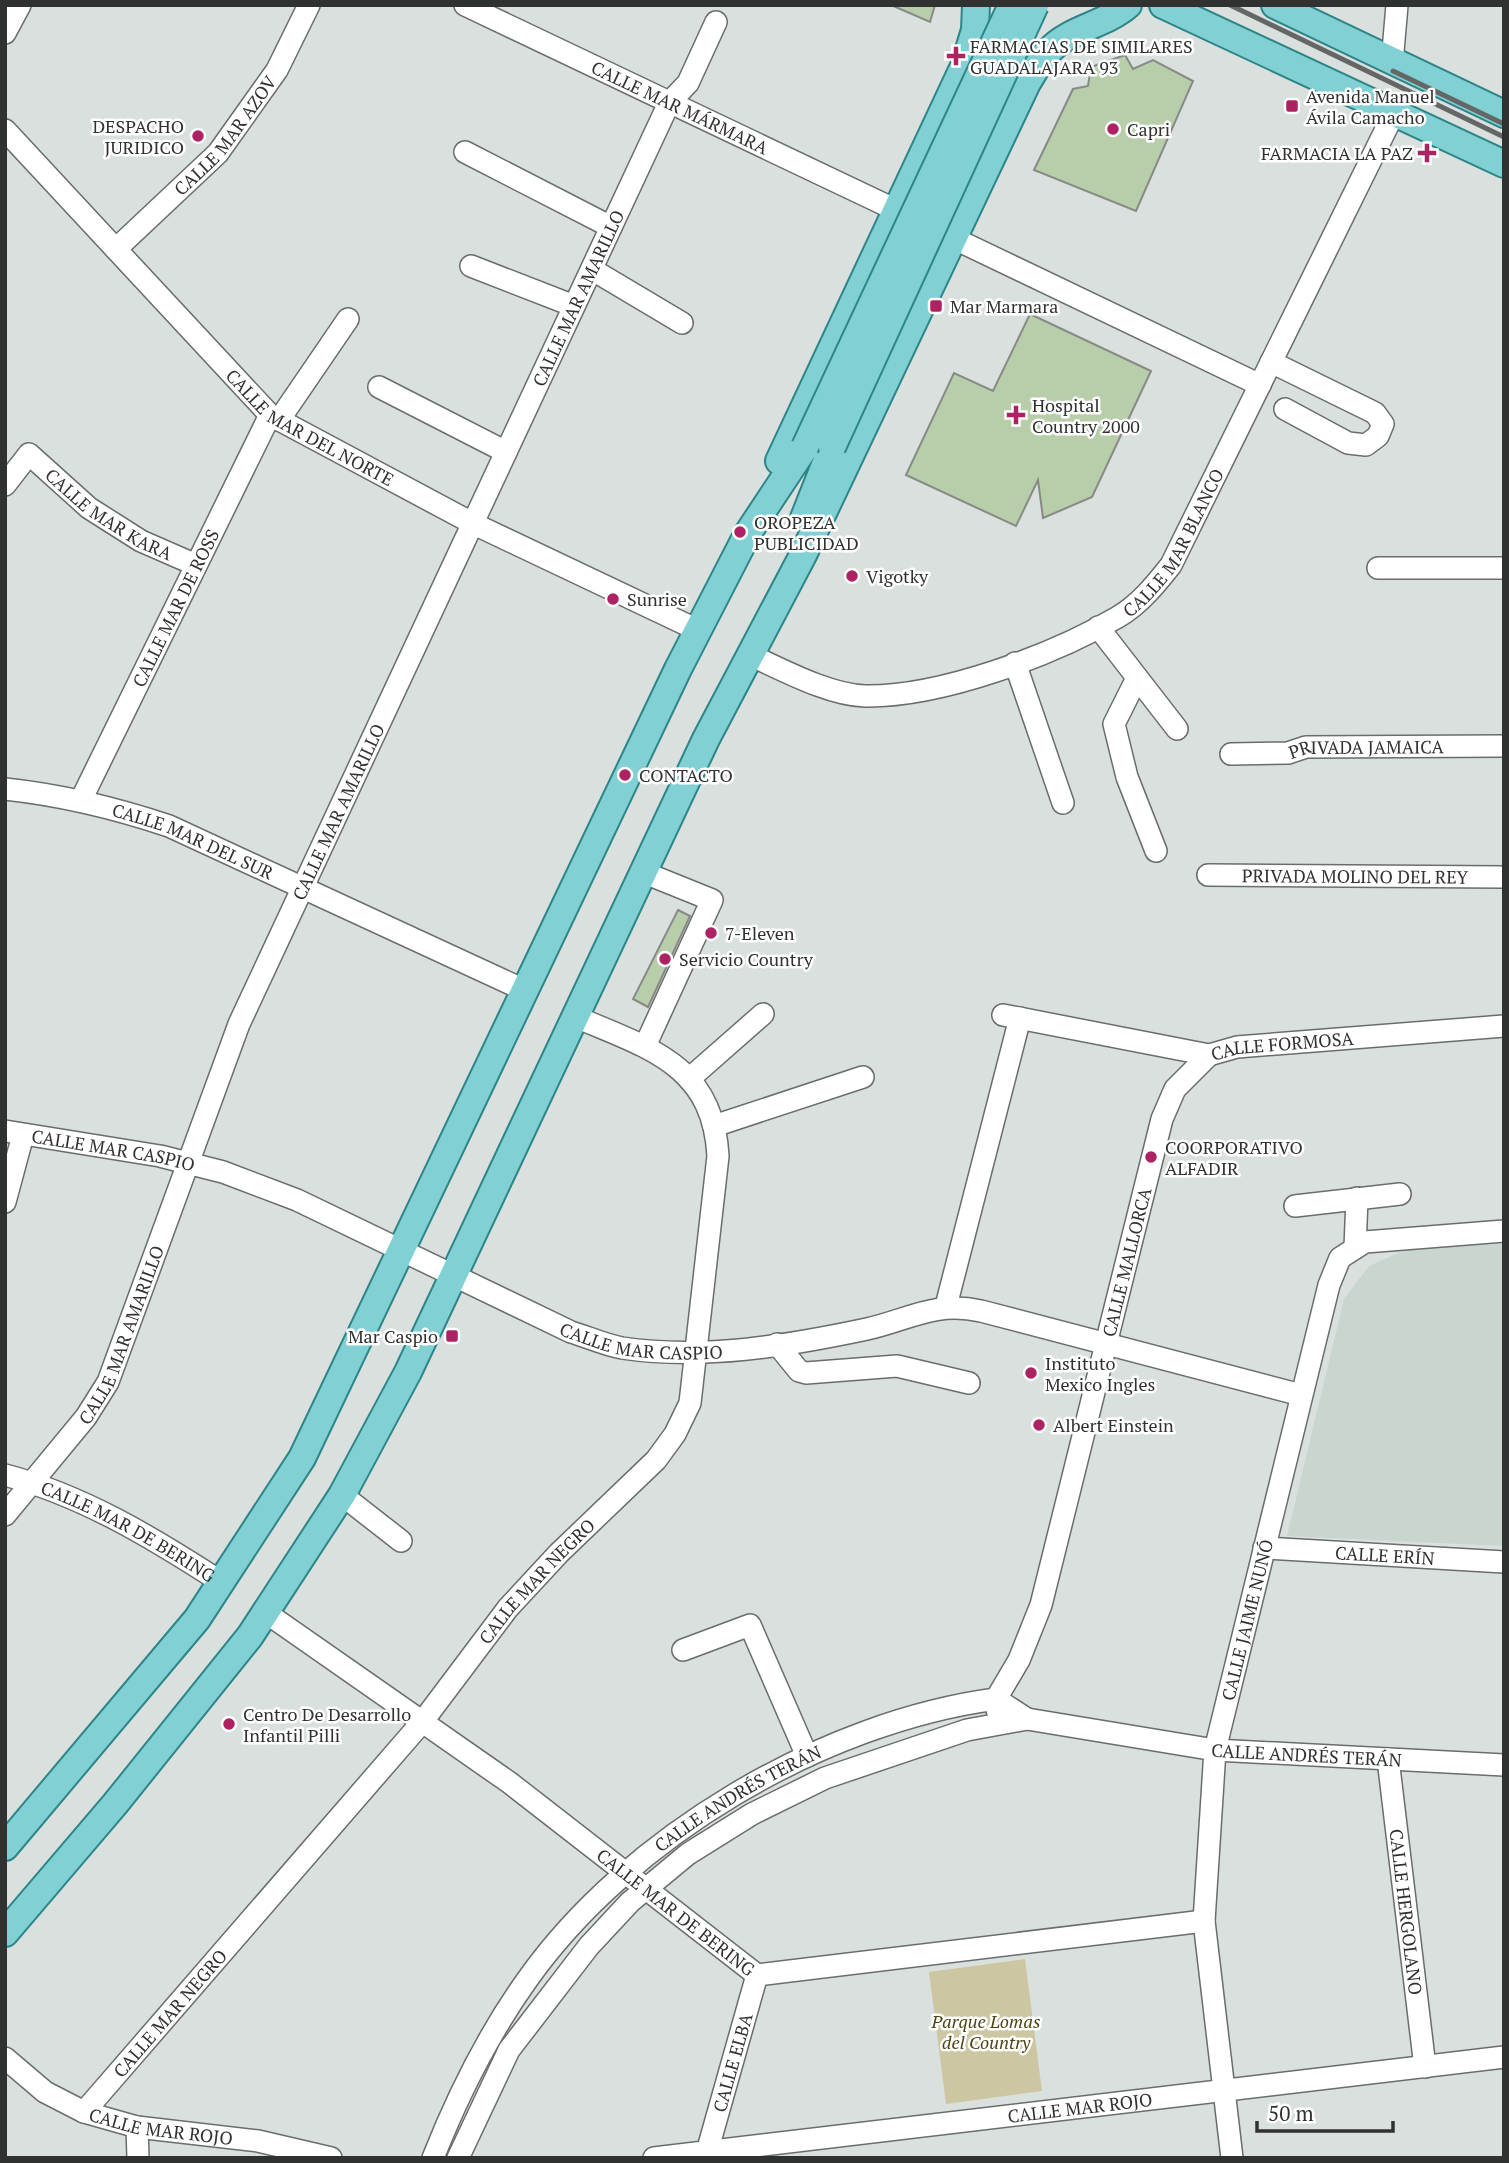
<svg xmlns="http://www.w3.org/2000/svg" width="1509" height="2163" font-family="'PT Serif',serif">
<rect width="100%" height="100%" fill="#dae0dd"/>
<path fill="#c8d6cf" d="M 1504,1244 L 1504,1546 L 1287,1536 L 1344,1299 L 1369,1266 L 1412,1247 Z"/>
<path fill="#cdc6a2" d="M 1025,1959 L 1042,2091 L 946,2104 L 929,1972 Z"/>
<path fill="#b8ceaa" stroke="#878a86" stroke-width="2" d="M 891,5 L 935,5 L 930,22 Z
M 1125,55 L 1133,69 L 1153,60 L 1193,81 L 1136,211 L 1034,170 L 1073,89 L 1088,86 L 1091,67 Z
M 1030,314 L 1151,371 L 1092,497 L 1043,518 L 1038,480 L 1016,526 L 906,475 L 954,373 L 993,391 Z
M 678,910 L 690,916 L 648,1007 L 633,999 Z"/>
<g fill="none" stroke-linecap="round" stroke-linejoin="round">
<defs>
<g id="minor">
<path id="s1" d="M 465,5 L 896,210"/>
<path d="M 5,33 L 20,5"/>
<path d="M 1392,63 L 1397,5"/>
<path id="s2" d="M 5,130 L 270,415 L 472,523 L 687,625"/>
<path d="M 465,152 L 611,227"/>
<path d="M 953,238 L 1260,385"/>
<path id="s3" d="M 116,249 L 218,153 L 277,70 L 309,5"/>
<path d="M 471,266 L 574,306"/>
<path d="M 593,270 L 682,323"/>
<path d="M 1271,362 L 1375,413 L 1383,424 L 1378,436 L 1366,445 L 1348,443 L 1285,409"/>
<path d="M 379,387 L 506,452"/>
<path d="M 279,420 L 348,319"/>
<path id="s4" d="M 5,485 L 29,454 L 89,508 L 141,541 L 196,565"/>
<path d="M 1378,568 L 1504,568"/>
<path d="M 1098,627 L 1177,729"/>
<path id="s5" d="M 750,655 C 783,670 829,695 865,696 C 941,697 1053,655 1118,617 C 1140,604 1156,584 1171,565 L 1394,113"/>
<path d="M 1015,663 L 1063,803"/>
<path d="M 1137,678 L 1114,724 L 1127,777 L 1156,851"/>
<path id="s6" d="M 1231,754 L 1288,753 L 1306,747 L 1504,746"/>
<path id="s7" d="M 5,789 C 62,795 115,808 169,826 L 524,990"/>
<path id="s8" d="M 81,800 L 270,415"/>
<path id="s9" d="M 1208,875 L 1504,877"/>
<path id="s10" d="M 1003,1015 L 1209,1055 L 1237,1047 L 1504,1026"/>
<path d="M 645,1046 L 712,900 L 645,873"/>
<path d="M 689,1079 L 763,1014"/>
<path d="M 714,1126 L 863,1077"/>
<path id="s11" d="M 5,1131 L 160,1156 L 223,1172 L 297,1200 L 571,1332 C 588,1337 605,1345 622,1348 C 703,1360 787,1346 867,1329 C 911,1319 934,1301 981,1311 L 1301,1395"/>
<path d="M 5,1202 L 23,1135"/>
<path d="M 1295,1206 L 1400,1194"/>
<path d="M 1355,1248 L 1357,1198"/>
<path d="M 946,1306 L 1020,1018"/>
<path d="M 777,1344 L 799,1371 L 806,1373 L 897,1366 L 969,1383"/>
<path id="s12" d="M 5,1475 C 84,1496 153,1538 221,1582"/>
<path d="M 342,1495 L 401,1541"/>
<path id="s13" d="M 5,1515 L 86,1417 L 108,1382 L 239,1024 L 669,103 L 688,83 L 716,22"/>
<path id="s14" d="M 1264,1548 L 1504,1562"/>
<path id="s15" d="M 265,1612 L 510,1783 L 757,1975 L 1204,1921"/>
<path d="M 683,1650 L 750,1625 L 807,1756"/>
<path id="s16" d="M 997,1710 L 996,1699 L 1019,1660 L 1041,1605 L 1162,1119 L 1175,1089 L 1209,1055"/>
<path id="s17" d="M 1388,1759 L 1425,2067"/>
<path id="s18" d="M 5,2058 L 45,2092 L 84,2112 L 137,2127 L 258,2141 L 331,2158"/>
<path id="s19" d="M 84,2112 L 423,1721 L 508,1608 L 559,1553 L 656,1460 L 675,1434 L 690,1403 L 718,1156 C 713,1064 648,1048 576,1017"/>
<path d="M 137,2127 L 138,2158"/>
<path id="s20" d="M 707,2152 L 757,1975"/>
<path id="s21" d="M 433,2158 C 458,2095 487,2036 527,1980 C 628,1837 823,1722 996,1699 L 1027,1719"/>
<path id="s22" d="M 458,2158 L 509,2050 L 589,1946 L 630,1902 L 688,1854 L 752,1814 L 825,1778 L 967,1730 L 1027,1719 L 1215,1750 L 1504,1765"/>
<path id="s23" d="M 654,2158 L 1504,2057"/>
<path id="s24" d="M 1232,2158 L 1204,1921 L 1215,1750 L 1329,1285 L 1340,1258 L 1365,1242 L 1504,1231"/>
</g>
<path id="major" d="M 1163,5 L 1504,164
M 1275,5 L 1504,114
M 779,461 L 964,66 L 975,30 L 976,5
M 804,518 L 832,447
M 5,1847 L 197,1619 L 302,1458 L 678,669 L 748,533 L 805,447
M 5,1933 L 115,1804 L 250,1636 L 342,1495 L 408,1372 L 706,739 L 803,555 L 1027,83 C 1034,72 1040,59 1050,50 C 1071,28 1105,25 1128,5"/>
</defs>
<use href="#minor" stroke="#696d6b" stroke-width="24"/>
<use href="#major" stroke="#2d8588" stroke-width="30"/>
<use href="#minor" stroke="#fff" stroke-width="21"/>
<use href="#major" stroke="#80d0d4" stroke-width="26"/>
<path stroke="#646765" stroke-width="5" d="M 1230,5 L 1504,137
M 1393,71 L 1504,124"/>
<defs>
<path id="major-bridge" d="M 805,447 L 1012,5
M 832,447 L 1035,5"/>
</defs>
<use href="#major-bridge" stroke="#2d8588" stroke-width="30" stroke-linecap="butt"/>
<use href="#major-bridge" stroke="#80d0d4" stroke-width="26"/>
</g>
<g fill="#ad2262" stroke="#fff" stroke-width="2.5">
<path d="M952.5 45.5h7v7h7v7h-7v7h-7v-7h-7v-7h7z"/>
<rect x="1285" y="99" width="14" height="14" rx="3.5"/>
<circle cx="1113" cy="129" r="7"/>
<circle cx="198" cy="136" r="7"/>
<path d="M1423.5 142.5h7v7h7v7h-7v7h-7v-7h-7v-7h7z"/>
<rect x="929" y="299" width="14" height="14" rx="3.5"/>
<path d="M1012.5 404.5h7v7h7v7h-7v7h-7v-7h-7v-7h7z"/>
<circle cx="740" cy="532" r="7"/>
<circle cx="852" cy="576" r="7"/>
<circle cx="613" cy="599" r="7"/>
<circle cx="625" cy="775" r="7"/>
<circle cx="711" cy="933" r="7"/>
<circle cx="665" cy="959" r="7"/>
<circle cx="1151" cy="1157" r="7"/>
<rect x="445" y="1329" width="14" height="14" rx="3.5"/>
<circle cx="1031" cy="1373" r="7"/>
<circle cx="1039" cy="1425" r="7"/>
<circle cx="229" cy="1724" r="7"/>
</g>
<g text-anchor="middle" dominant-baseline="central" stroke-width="5" stroke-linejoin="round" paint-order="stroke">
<g font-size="18" fill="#303231" stroke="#fff" text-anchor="start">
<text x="970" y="46">FARMACIAS DE SIMILARES<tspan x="970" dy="21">GUADALAJARA 93</tspan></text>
<text x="1306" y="96">Avenida Manuel<tspan x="1306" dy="21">Ávila Camacho</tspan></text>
<text x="184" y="126" text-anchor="end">DESPACHO<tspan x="184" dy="21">JURIDICO</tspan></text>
<text x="1127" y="129">Capri</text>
<text x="1413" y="153" text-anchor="end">FARMACIA LA PAZ</text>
<text x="950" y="306">Mar Marmara</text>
<text x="1032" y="405">Hospital<tspan x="1032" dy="21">Country 2000</tspan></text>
<text x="754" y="522">OROPEZA<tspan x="754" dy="21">PUBLICIDAD</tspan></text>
<text x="866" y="576">Vigotky</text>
<text x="627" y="599">Sunrise</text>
<text x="639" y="775">CONTACTO</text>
<text x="725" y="933">7-Eleven</text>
<text x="679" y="959">Servicio Country</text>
<text x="1165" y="1147">COORPORATIVO<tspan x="1165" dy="21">ALFADIR</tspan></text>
<text x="438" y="1336" text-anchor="end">Mar Caspio</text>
<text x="1045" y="1363">Instituto<tspan x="1045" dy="21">Mexico Ingles</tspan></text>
<text x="1053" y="1425">Albert Einstein</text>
<text x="243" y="1714">Centro De Desarrollo<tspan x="243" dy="21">Infantil Pilli</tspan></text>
</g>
<g font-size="18" fill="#303231" stroke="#fff">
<text stroke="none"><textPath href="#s1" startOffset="238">CALLE MAR MÁRMARA</textPath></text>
<text stroke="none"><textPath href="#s3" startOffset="158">CALLE MAR AZOV</textPath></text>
<text stroke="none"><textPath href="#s13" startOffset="1351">CALLE MAR AMARILLO</textPath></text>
<text stroke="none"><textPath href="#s2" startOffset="429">CALLE MAR DEL NORTE</textPath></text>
<text stroke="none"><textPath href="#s4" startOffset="140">CALLE MAR KARA</textPath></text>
<text stroke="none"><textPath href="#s5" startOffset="485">CALLE MAR BLANCO</textPath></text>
<text stroke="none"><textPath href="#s8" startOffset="214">CALLE MAR DE ROSS</textPath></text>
<text stroke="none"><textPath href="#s6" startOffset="136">PRIVADA JAMAICA</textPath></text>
<text stroke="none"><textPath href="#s13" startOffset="784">CALLE MAR AMARILLO</textPath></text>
<text stroke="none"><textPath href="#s7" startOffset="196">CALLE MAR DEL SUR</textPath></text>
<text stroke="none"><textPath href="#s9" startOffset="147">PRIVADA MOLINO DEL REY</textPath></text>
<text stroke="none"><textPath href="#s10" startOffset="284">CALLE FORMOSA</textPath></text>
<text stroke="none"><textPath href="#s11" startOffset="110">CALLE MAR CASPIO</textPath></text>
<text stroke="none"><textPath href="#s16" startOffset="469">CALLE MALLORCA</textPath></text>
<text stroke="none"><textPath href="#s13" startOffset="217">CALLE MAR AMARILLO</textPath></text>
<text stroke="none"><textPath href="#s11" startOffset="677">CALLE MAR CASPIO</textPath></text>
<text stroke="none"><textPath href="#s12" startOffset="136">CALLE MAR DE BERING</textPath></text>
<text stroke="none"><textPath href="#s14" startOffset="121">CALLE ERÍN</textPath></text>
<text stroke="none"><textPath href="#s19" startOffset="698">CALLE MAR NEGRO</textPath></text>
<text stroke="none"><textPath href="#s24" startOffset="544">CALLE JAIME NUNÓ</textPath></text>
<text stroke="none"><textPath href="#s22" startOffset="1036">CALLE ANDRÉS TERÁN</textPath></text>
<text stroke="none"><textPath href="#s21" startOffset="483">CALLE ANDRÉS TERÁN</textPath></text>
<text stroke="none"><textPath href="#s15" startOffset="509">CALLE MAR DE BERING</textPath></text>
<text stroke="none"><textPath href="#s17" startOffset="154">CALLE HERGOLANO</textPath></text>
<text stroke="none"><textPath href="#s19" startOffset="131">CALLE MAR NEGRO</textPath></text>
<text stroke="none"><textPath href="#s20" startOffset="93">CALLE ELBA</textPath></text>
<text stroke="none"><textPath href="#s23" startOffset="429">CALLE MAR ROJO</textPath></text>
<text stroke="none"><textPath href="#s18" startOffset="175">CALLE MAR ROJO</textPath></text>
</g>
<g font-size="18" font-style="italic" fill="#4d4414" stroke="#fff">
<text x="986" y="2021">Parque Lomas<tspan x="986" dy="21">del Country</tspan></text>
</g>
</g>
<rect width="1509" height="2163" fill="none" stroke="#303231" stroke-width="14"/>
<path d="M1257 2121v10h136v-10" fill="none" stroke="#303231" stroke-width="3.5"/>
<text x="1268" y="2121" font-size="21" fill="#303231" stroke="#ffffff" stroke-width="5" paint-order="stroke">50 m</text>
</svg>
